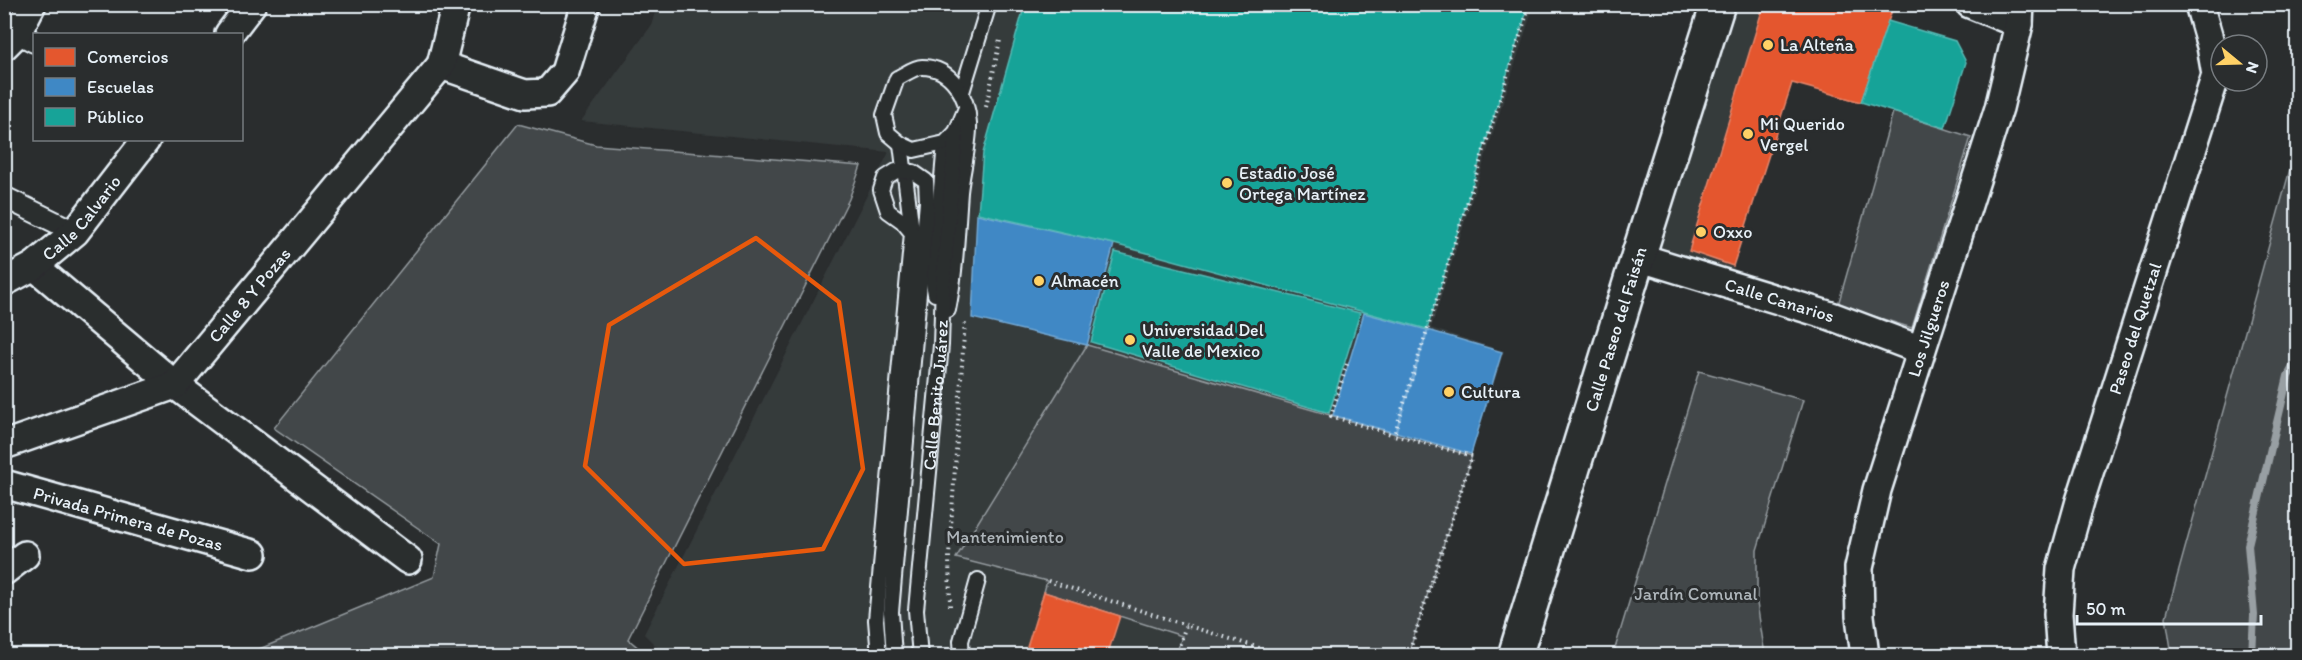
<svg xmlns="http://www.w3.org/2000/svg" width="2302" height="660" font-family="Itim,sans-serif">
<rect width="100%" height="100%" fill="#2a2d2e"/>
<filter id="ink" filterUnits="userSpaceOnUse"><feTurbulence type="fractalNoise" baseFrequency=".0167" numOctaves="2"/><feDisplacementMap in="SourceGraphic" scale="12" xChannelSelector="R" yChannelSelector="G"/><feConvolveMatrix kernelMatrix="1 2 1 2 8 2 1 2 1" color-interpolation-filters="sRGB"/></filter>
<g filter="url(#ink)">
<path fill="#363a3b" d="M 657,5 L 1534,5 L 1431,328 L 1504,351 L 1408,655 L 665,655 L 644,634 L 889,152 L 581,121 L 651,26 Z
M 1732,5 L 1893,5 L 1861,102 L 1792,83 L 1731,277 L 1659,254 Z"/>
<path fill="#424648" stroke="#959ca0" stroke-width="1.5" d="M 1893,112 L 1971,137 L 1912,328 L 1838,305 Z
M 518,124 L 596,145 L 861,166 L 849,199 L 628,639 L 647,655 L 245,655 L 434,577 L 441,544 L 274,428 Z
M 2297,144 L 2297,655 L 2172,655 L 2166,617 Z
M 1087,345 L 1472,456 L 1408,655 L 1176,655 L 1182,636 L 1044,592 L 1047,581 L 956,558 Z
M 1699,371 L 1803,400 L 1757,550 L 1757,603 L 1765,655 L 1613,655 Z"/>
<path fill="#e4572e" stroke="#e5856b" stroke-width="1.5" d="M 1764,4 L 1874,4 L 1892,10 L 1861,102 L 1792,83 L 1733,266 L 1689,251 Z
M 1044,592 L 1120,616 L 1107,656 L 1055,656 L 1027,647 Z"/>
<path fill="#3f88c5" stroke="#72a8d4" stroke-width="1.5" d="M 977,214 L 1114,244 L 1087,345 L 972,318 Z
M 1364,313 L 1427,330 L 1395,433 L 1333,415 Z
M 1428,330 L 1502,352 L 1471,454 L 1396,432 Z"/>
<path fill="#17a398" stroke="#56bab5" stroke-width="1.5" d="M 1025,4 L 1529,4 L 1427,329 L 1114,244 L 978,213 L 983,153 Z
M 1888,21 L 1955,41 L 1966,62 L 1945,128 L 1861,102 Z
M 1115,252 L 1360,313 L 1329,413 L 1091,342 Z"/>
<g fill="none" stroke-linecap="round" stroke-linejoin="round">
<path stroke="#989fa3" stroke-width="8" d="M 2252,656 L 2254,615 L 2248,545 L 2288,376 L 2298,358"/>
<defs>
<g id="service">
<path d="M 962,92 L 989,4"/>
<path d="M 901,144 L 912,231"/>
<path d="M 935,294 L 933,282 L 945,143"/>
<path d="M 948,310 C 956,271 957,232 960,192 C 962,172 970,142 969,124 C 968,97 952,67 922,67 C 914,67 904,75 897,78 L 884,115 L 888,133 L 901,144 L 914,150 L 945,143 L 956,132 L 966,108"/>
<path d="M 879,656 L 876,620 L 912,233 L 902,221 L 888,211 L 881,190 L 885,178 L 896,171 L 913,172 L 926,181 L 927,202 L 891,612 L 894,656"/>
<path id="s1" d="M 920,656 L 916,610 L 941,345 L 943,282 L 956,132"/>
<path d="M 962,656 L 961,641 L 978,580"/>
</g>
<path id="pedestrian" d="M 17,33 L 34,42
M 4,197 L 75,232"/>
<g id="minor">
<path d="M 1970,4 L 2019,24"/>
<path d="M 229,34 L 252,4"/>
<path d="M 4,46 L 17,33 L 32,4"/>
<path d="M 441,65 L 525,94 L 547,93 L 565,72 L 586,4"/>
<path id="s2" d="M 1638,257 L 1831,316 L 1921,350"/>
<path d="M 34,266 L 175,385 L 408,560"/>
<path id="s3" d="M 4,282 L 34,266 L 75,232 L 146,140"/>
<path id="s4" d="M 4,445 L 175,385 L 441,65 L 456,4"/>
<path id="s5" d="M 4,484 L 253,554"/>
<path d="M 4,571 L 25,555"/>
<path id="s6" d="M 1865,656 L 1860,616 L 1859,568 L 1877,490 L 1999,108 L 2019,24 L 2020,4"/>
<path id="s7" d="M 2061,656 L 2058,614 L 2061,569 L 2080,501 L 2216,75 L 2211,46 L 2199,4"/>
</g>
<g id="tertiary">
<path id="s8" d="M 1515,656 L 1638,257 L 1718,4"/>
</g>
</defs>
<use href="#service" stroke="#e8f1f8" stroke-width="18"/>
<use href="#pedestrian" stroke="#e8f1f8" stroke-width="24"/>
<use href="#minor" stroke="#e8f1f8" stroke-width="32"/>
<use href="#tertiary" stroke="#e8f1f8" stroke-width="38"/>
<path stroke="#e8f1f8" stroke-width="4" stroke-dasharray="1.5 4.5" stroke-linecap="butt" d="M 986,107 L 1000,40
M 1347,364 L 1331,416 L 1394,435
M 1048,581 L 1186,625
M 950,606 L 949,556 L 965,320
M 1025,654 L 1030,656
M 1176,656 L 1186,625 L 1285,656
M 1408,656 L 1472,456 L 1394,435 L 1530,4"/>
<use href="#service" stroke="#2a2d2e" stroke-width="14"/>
<use href="#pedestrian" stroke="#2a2d2e" stroke-width="20"/>
<use href="#minor" stroke="#2a2d2e" stroke-width="27"/>
<use href="#tertiary" stroke="#2a2d2e" stroke-width="33"/>
</g>
</g>
<path fill="none" stroke="#e8590c" stroke-width="4.5" stroke-linejoin="round" d="M 756,238 L 839,302 L 863,469 L 823,549 L 684,564 L 585,466 L 609,325 Z"/>
<g fill="#ffd166" stroke="#2a2d2e" stroke-width="2">
<circle cx="1768" cy="45" r="6"/>
<circle cx="1748" cy="134" r="6"/>
<circle cx="1227" cy="183" r="6"/>
<circle cx="1701" cy="232" r="6"/>
<circle cx="1039" cy="281" r="6"/>
<circle cx="1130" cy="340" r="6"/>
<circle cx="1449" cy="392" r="6"/>
</g>
<g text-anchor="middle" dominant-baseline="central" stroke-width="6" stroke-linejoin="round" paint-order="stroke">
<g font-size="18" fill="#e8f1f8" stroke="#2a2d2e" text-anchor="start">
<text x="1780" y="45">La Alteña</text>
<text x="1760" y="124">Mi Querido<tspan x="1760" dy="21">Vergel</tspan></text>
<text x="1239" y="173">Estadio José<tspan x="1239" dy="21">Ortega Martínez</tspan></text>
<text x="1713" y="232">Oxxo</text>
<text x="1051" y="281">Almacén</text>
<text x="1142" y="330">Universidad Del<tspan x="1142" dy="21">Valle de Mexico</tspan></text>
<text x="1461" y="392">Cultura</text>
</g>
<g font-size="18" fill="#e8f1f8" stroke="#2a2d2e">
<text stroke="none"><textPath href="#s3" startOffset="102">Calle Calvario</textPath></text>
<text stroke="none"><textPath href="#s4" startOffset="298">Calle 8 Y Pozas</textPath></text>
<text stroke="none"><textPath href="#s2" startOffset="148">Calle Canarios</textPath></text>
<text stroke="none"><textPath href="#s6" startOffset="338">Los Jilgueros</textPath></text>
<text stroke="none"><textPath href="#s7" startOffset="339">Paseo del Quetzal</textPath></text>
<text stroke="none"><textPath href="#s8" startOffset="342">Calle Paseo del Faisán</textPath></text>
<text stroke="none"><textPath href="#s1" startOffset="262">Calle Benito Juárez</textPath></text>
<text stroke="none"><textPath href="#s5" startOffset="129">Privada Primera de Pozas</textPath></text>
</g>
<g font-size="18" fill="#aeb5ba" stroke="#2a2d2e">
<text x="1005" y="537">Mantenimiento</text>
<text x="1696" y="594">Jardín Comunal</text>
</g>
</g>
<rect width="2302" height="660" fill="none" stroke="#2a2d2e" stroke-width="24"/>
<rect x="12" y="12" width="2278" height="636" fill="none" stroke="#e8f1f8" stroke-width="2" filter="url(#ink)"/>
<rect x="33" y="33" width="210" height="108" fill="#2a2d2e" stroke="#767b7f" stroke-width="1.5"/>
<rect x="45" y="48" width="30" height="18" fill="#e4572e" stroke="#767b7f" stroke-width="1.5"/>
<text x="87" y="63" font-size="18" fill="#e8f1f8">Comercios</text>
<rect x="45" y="78" width="30" height="18" fill="#3f88c5" stroke="#767b7f" stroke-width="1.5"/>
<text x="87" y="93" font-size="18" fill="#e8f1f8">Escuelas</text>
<rect x="45" y="108" width="30" height="18" fill="#17a398" stroke="#767b7f" stroke-width="1.5"/>
<text x="87" y="123" font-size="18" fill="#e8f1f8">Público</text>
<g transform="translate(2239 63) rotate(109)"><circle r="28" fill="#2a2d2e" stroke="#767b7f" stroke-width="1.5"/>
<path d="M0-4.5L10 22L0 15L-10 22Z" fill="#ffd166"/>
<text y="-9" font-size="16" font-weight="bold" text-anchor="middle" fill="#e8f1f8">N</text>
</g>
<path d="M2077 615v9h184v-9" fill="none" stroke="#e8f1f8" stroke-width="3"/>
<text x="2086" y="615" font-size="18" fill="#e8f1f8" stroke="#2a2d2e" stroke-width="4.5" paint-order="stroke">50 m</text>
</svg>
